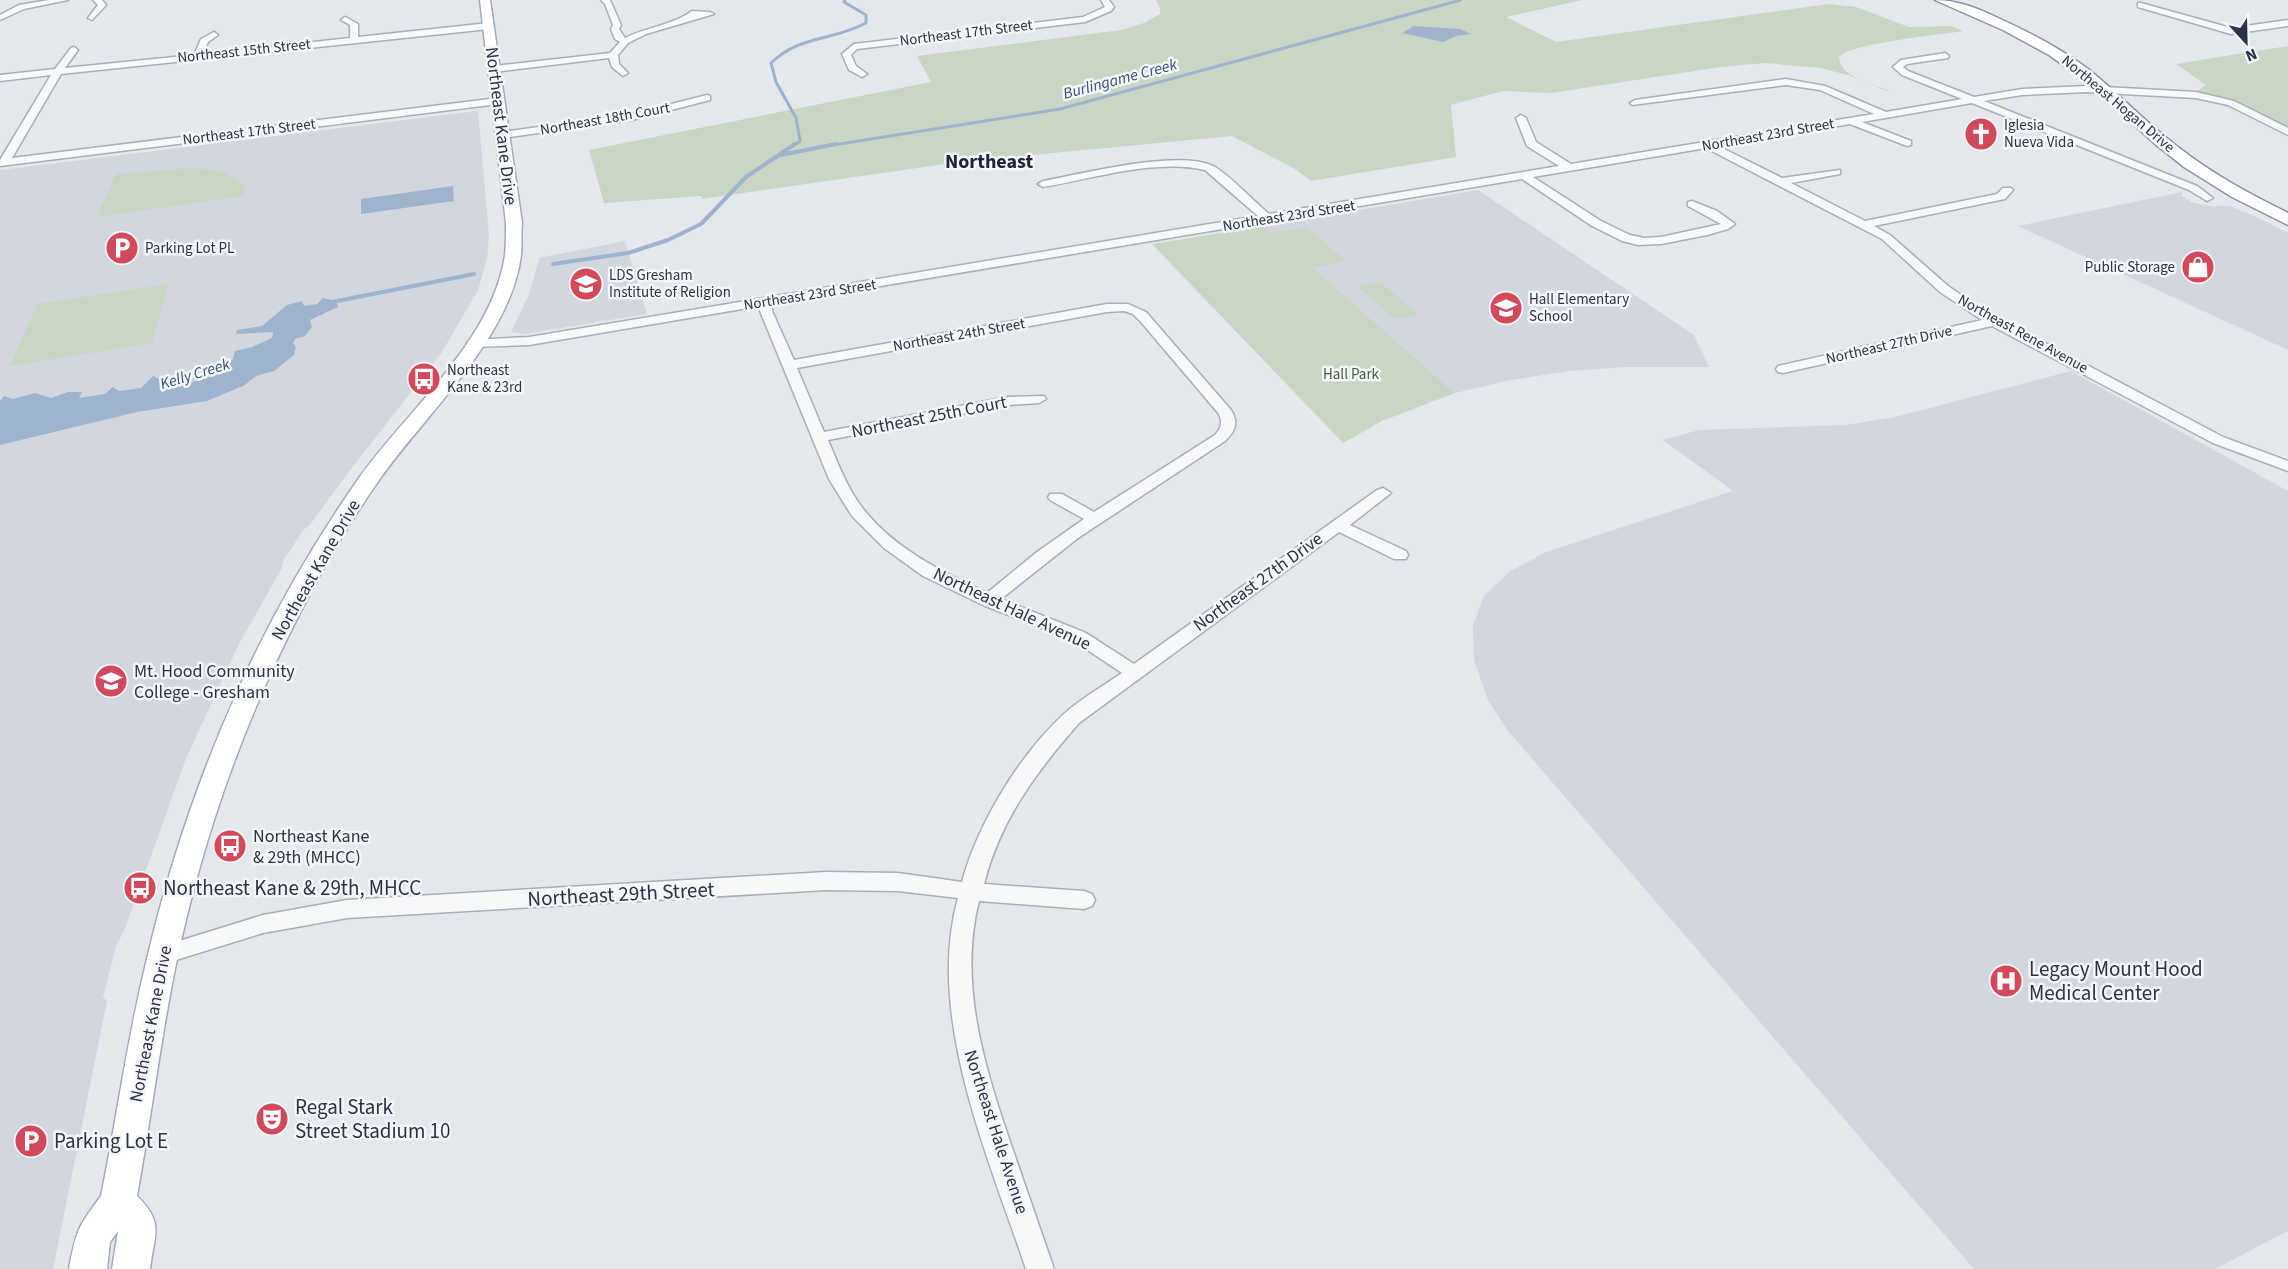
<svg xmlns="http://www.w3.org/2000/svg" width="2288" height="1269" font-family="'Source Sans 3',sans-serif">
<rect width="100%" height="100%" fill="#e4e7ec"/>
<path fill="#d2d6de" d="M 478,111 L 489,236 L 487,259 L 478,290 L 442,352 L 341,482 L 310,525 L 304,529 L 282,563 L 282,568 L 239,644 L 187,756 L 124,931 L 116,946 L 103,997 L 107,1001 L 53,1269 L 0,1269 L 0,170 Z
M 1478,190 L 1694,335 L 1709,367 L 1625,367 L 1569,371 L 1511,380 L 1455,393 L 1265,226 Z
M 2182,192 L 2182,196 L 2191,202 L 2209,206 L 2230,206 L 2259,218 L 2288,233 L 2288,350 L 2018,226 Z
M 625,241 L 647,314 L 525,334 L 511,332 L 530,292 L 539,258 Z
M 2071,371 L 2288,491 L 2288,1231 L 2215,1269 L 1974,1269 L 1508,731 L 1488,700 L 1474,660 L 1473,626 L 1484,596 L 1509,572 L 1546,552 L 1733,491 L 1663,440 L 1699,430 L 1846,425 L 1895,417 Z"/>
<path fill="#c9d6c5" d="M 1156,0 L 1583,0 L 1506,17 L 1556,42 L 1829,4 L 1856,7 L 1909,27 L 1951,26 L 1963,31 C 1940,35 1851,43 1839,57 C 1840,78 1874,84 1890,91 L 1887,91 L 1848,75 L 1820,68 L 1765,63 L 1721,67 L 1551,93 L 1503,91 L 1451,105 L 1456,157 L 1311,181 L 1295,169 L 1232,136 L 959,162 L 702,199 L 701,196 L 604,203 L 589,150 L 931,82 L 917,56 L 1121,30 L 1144,23 L 1160,14 L 1160,8 Z
M 2288,46 L 2288,128 L 2238,102 L 2196,92 L 2206,85 L 2176,64 Z
M 191,168 C 214,170 228,169 245,187 L 244,196 L 97,217 L 116,174 Z
M 1265,226 L 1273,233 L 1306,227 L 1346,261 L 1313,268 L 1455,393 L 1382,421 L 1343,443 L 1152,244 Z
M 1380,282 L 1419,315 L 1395,319 L 1357,286 Z
M 169,284 L 152,343 L 10,366 L 37,304 Z"/>
<path fill="#9fb4cc" d="M 1414,26 L 1460,29 L 1471,34 L 1456,36 L 1443,42 L 1402,33 Z
M 453,186 L 454,201 L 361,214 L 361,199 Z
M 323,298 L 336,301 L 338,307 L 310,320 L 312,327 L 305,336 L 295,339 L 293,343 L 296,347 L 294,355 L 274,371 L 256,376 L 245,385 L 207,401 L 137,412 L 0,445 L 0,401 L 4,396 L 13,399 L 35,393 L 51,398 L 68,392 L 82,392 L 79,398 L 105,394 L 113,387 L 119,391 L 141,388 L 153,376 L 167,382 L 177,378 L 188,385 L 201,378 L 217,375 L 218,371 L 233,359 L 235,351 L 252,347 L 272,338 L 273,332 L 236,334 L 237,330 L 262,326 L 287,305 L 302,301 L 304,306 L 317,304 Z"/>
<g fill="none" stroke-linecap="round" stroke-linejoin="round">
<path stroke="#9fb4cc" stroke-width="3" d="M 793,146 L 800,141 L 796,118 L 776,82 L 771,63 C 799,35 833,41 866,23 L 866,15 L 844,2 L 845,0
M 827,146 L 1060,109 L 1461,0"/>
<path stroke="#9fb4cc" stroke-width="4" d="M 781,155 L 836,144
M 553,264 L 628,253 L 668,240 L 701,224 L 746,177 L 795,144
M 332,302 L 474,274"/>
<defs>
<path id="minor" d="M 49,0 L 68,0 L 24,9 L 0,20 L 0,15 L 19,5 Z
M 93,0 L 102,0 L 106,5 L 92,20 L 88,18 L 98,5 Z
M 601,0 L 610,0 L 621,25 L 619,29 L 625,38 C 647,27 673,25 692,11 L 710,12 L 714,14 L 646,34 L 628,43 L 618,55 L 619,64 L 628,73 L 623,76 L 612,67 L 609,58 L 494,72 L 489,69 L 494,66 L 610,53 L 620,42 L 615,39 L 611,29 L 613,25 L 605,4 Z
M 1101,0 L 1109,0 L 1114,7 L 1111,11 L 1085,22 L 857,49 L 851,55 L 856,66 L 867,74 L 862,77 L 849,70 L 842,54 L 854,44 L 1083,17 L 1105,7 Z
M 2141,3 L 2231,28 L 2288,20 L 2288,26 L 2231,34 L 2138,7 L 2138,3 Z
M 345,17 L 358,24 L 358,37 L 489,23 L 493,26 L 489,29 L 61,74 L 12,158 L 498,98 L 503,101 L 498,104 L 0,166 L 0,160 L 51,75 L 0,81 L 0,75 L 55,69 L 71,48 L 74,47 L 78,50 L 65,68 L 194,55 L 201,39 L 214,32 L 218,35 L 208,42 L 203,54 L 350,38 L 350,25 L 341,20 Z
M 1945,53 L 1949,56 L 1948,58 L 1907,64 L 1903,67 L 1908,71 L 1974,97 L 2022,89 L 2086,86 L 2196,92 L 2234,101 L 2288,128 L 2288,135 L 2228,105 L 2196,98 L 2086,92 L 2022,95 L 1984,101 L 2197,186 L 2213,198 L 2207,201 L 2189,190 L 1972,103 L 1862,122 L 1911,141 L 1911,145 L 1907,146 L 1850,124 L 1718,146 L 1782,178 L 1840,170 L 1840,174 L 1791,183 L 1865,221 L 1997,194 L 2003,188 L 2011,188 L 2013,190 L 2005,199 L 1874,226 L 1890,235 L 1948,286 L 1983,310 L 2223,437 L 2288,461 L 2288,471 L 2213,443 L 1992,326 L 1783,373 L 1778,372 L 1776,369 L 1778,366 L 1982,320 L 1940,292 L 1882,239 L 1706,148 L 1533,177 L 1601,221 L 1630,235 L 1644,238 L 1661,237 L 1721,224 L 1688,206 L 1688,202 L 1692,201 L 1717,211 L 1735,224 L 1728,229 L 1707,235 L 1661,244 L 1638,245 L 1622,241 L 1592,226 L 1522,179 L 773,304 L 772,311 L 794,360 L 1107,304 L 1128,304 L 1146,312 L 1231,410 C 1239,423 1235,431 1225,441 L 1078,538 L 1001,599 L 1086,633 L 1134,664 L 1377,490 L 1383,488 L 1391,493 L 1350,525 L 1406,551 L 1408,555 L 1406,559 L 1394,559 L 1339,532 L 1079,723 C 1037,771 1000,820 984,884 L 1084,891 L 1092,894 L 1095,900 L 1092,906 L 1084,909 L 979,901 C 957,987 987,1075 1015,1156 C 1028,1194 1041,1231 1054,1269 L 1026,1269 C 989,1158 925,1016 958,898 L 898,891 L 826,890 L 347,918 L 263,933 L 163,964 L 155,962 L 151,955 L 155,948 L 163,946 L 263,915 L 347,900 L 826,872 L 898,873 L 962,882 C 978,823 1020,754 1065,713 C 1082,698 1103,686 1122,673 L 1074,641 L 983,605 L 923,576 L 884,548 L 852,516 L 829,479 L 760,311 L 760,306 L 529,345 L 474,347 L 467,343 L 469,340 L 529,337 L 1258,216 L 1205,170 C 1157,158 1091,179 1043,187 L 1038,184 L 1043,181 C 1081,174 1179,149 1213,166 C 1227,173 1255,202 1269,214 L 1559,166 L 1527,146 L 1516,118 L 1521,115 L 1526,118 L 1536,142 L 1571,164 L 1874,114 L 1820,90 L 1786,85 L 1632,105 L 1630,103 L 1635,100 L 1786,79 L 1825,86 L 1886,112 L 1962,99 L 1902,75 L 1893,67 L 1901,60 ZM 1124,311 L 1133,314 L 1141,322 L 1219,414 C 1223,423 1221,428 1215,435 L 1094,512 L 1062,494 L 1050,494 L 1048,497 L 1050,500 L 1084,519 L 1037,552 L 987,593 C 943,572 896,550 864,510 C 848,490 838,464 828,440 L 1008,405 L 1039,403 L 1046,399 L 1044,396 L 1008,397 L 824,432 L 797,368 L 1107,312 Z
M 707,95 L 710,96 L 710,100 L 632,120 L 502,138 L 497,135 L 502,132 L 632,114 Z"/>
<path id="major" d="M 480,0 L 490,0 L 522,223 C 521,234 522,245 521,255 C 511,339 423,416 377,483 C 333,546 297,615 266,684 C 226,773 196,869 176,964 C 160,1041 151,1119 137,1196 C 165,1223 154,1234 150,1269 L 112,1269 L 118,1231 L 110,1242 L 107,1269 L 69,1269 C 76,1230 78,1227 101,1196 C 117,1118 127,1040 146,963 C 168,869 199,776 239,688 C 272,615 313,544 359,478 C 407,411 493,340 505,255 C 506,245 506,234 506,223 Z"/>
<path id="highway" d="M 1935,0 C 1958,0 1979,9 2000,19 C 2031,33 2061,49 2088,69 C 2119,94 2146,123 2178,147 C 2212,174 2250,194 2288,213 L 2288,225 L 2232,197 L 2184,167 L 2154,143 L 2088,83 L 2049,55 L 2003,30 Z"/>
</defs>
<use href="#minor" stroke="#a9aeb7" stroke-width="3"/>
<use href="#major" stroke="#a3abb8" stroke-width="3"/>
<use href="#highway" stroke="#8b94a3" stroke-width="3"/>
<use href="#minor" fill="#f7f8fa" fill-rule="evenodd"/>
<use href="#major" fill="#fff" fill-rule="evenodd"/>
<use href="#highway" fill="#fff" fill-rule="evenodd"/>
</g>
<defs>
<symbol id="church-disc" viewBox="-11 -11 22 22"><circle r="9.5" fill="#d1495b" stroke="#f4f6f9"/><path d="M-1.2-6h2.4v3.5h3.3v2.4h-3.3V6h-2.4V-.1h-3.3v-2.4h3.3Z" fill="#fff"/></symbol>
<symbol id="parking-disc" viewBox="-11 -11 22 22"><circle r="9.5" fill="#d1495b" stroke="#f4f6f9"/><path d="M-3.5-5.5H1a3.5 3.5 0 0 1 0 7H-1V5.5H-3.5ZM-1-3.4V-.6H.8a1.4 1.4 0 0 0 0-2.8Z" fill="#fff"/></symbol>
<symbol id="shop-disc" viewBox="-11 -11 22 22"><circle r="9.5" fill="#d1495b" stroke="#f4f6f9"/><path d="M-5-2.5h2.3a2.7 3.5 0 0 1 5.4 0H5L5.5 6h-11ZM-1.5-2.5h3a1.5 2.3 0 0 0-3 0Z" fill="#fff"/></symbol>
<symbol id="university-disc" viewBox="-11 -11 22 22"><circle r="9.5" fill="#d1495b" stroke="#f4f6f9"/><path d="M0-5L7-2L0 1L-7-2ZM-4 1L0 2.5L4 1V4Q0 6-4 4Z" fill="#fff"/></symbol>
<symbol id="school-disc" viewBox="-11 -11 22 22"><circle r="9.5" fill="#d1495b" stroke="#f4f6f9"/><path d="M0-5L7-2L0 1L-7-2ZM-4 1L0 2.5L4 1V4Q0 6-4 4Z" fill="#fff"/></symbol>
<symbol id="bus-disc" viewBox="-11 -11 22 22"><circle r="9.5" fill="#d1495b" stroke="#f4f6f9"/><path d="M-5-6H5V4H4V6H2V4H-2V6H-4V4H-5ZM-3.5-4V0h7V-4ZM-3.5 1.2v1.5H-2V1.2ZM2 1.2v1.5H3.5V1.2Z" fill="#fff"/></symbol>
<symbol id="hospital-disc" viewBox="-11 -11 22 22"><circle r="9.5" fill="#d1495b" stroke="#f4f6f9"/><path d="M-5-5h3v3.5h4V-5h3V5h-3V1.5h-4V5h-3Z" fill="#fff"/></symbol>
<symbol id="theatre-disc" viewBox="-11 -11 22 22"><circle r="9.5" fill="#d1495b" stroke="#f4f6f9"/><path d="M-5-5.5Q0-4 5-5.5V0Q5 5 0 6Q-5 5-5 0ZM-3.3-2.5H-1v1.5H-3.3ZM1-2.5H3.3v1.5H1ZM-2.8 1Q0 5.5 2.8 1Z" fill="#fff"/></symbol>
</defs>
<g fill-rule="evenodd">
<use href="#church-disc" x="1962" y="115" width="38" height="38"/>
<use href="#parking-disc" x="103" y="229" width="38" height="38"/>
<use href="#shop-disc" x="2179" y="248" width="38" height="38"/>
<use href="#university-disc" x="567" y="265" width="38" height="38"/>
<use href="#school-disc" x="1487" y="289" width="38" height="38"/>
<use href="#bus-disc" x="405" y="360" width="38" height="38"/>
<use href="#university-disc" x="92" y="662" width="38" height="38"/>
<use href="#bus-disc" x="211" y="827" width="38" height="38"/>
<use href="#bus-disc" x="121" y="869" width="38" height="38"/>
<use href="#hospital-disc" x="1987" y="962" width="38" height="38"/>
<use href="#theatre-disc" x="253" y="1100" width="38" height="38"/>
<use href="#parking-disc" x="12" y="1122" width="38" height="38"/>
</g>
<g text-anchor="middle" dominant-baseline="central" stroke-width="5" stroke-linejoin="round" paint-order="stroke">
<g font-size="15" fill="#2b3445" stroke="#f4f6f9">
<text transform="translate(966 33) rotate(-7)">Northeast 17th Street</text>
<text transform="translate(244 51) rotate(-6)">Northeast 15th Street</text>
<text transform="translate(2118 104) rotate(40)">Northeast Hogan Drive</text>
<text transform="translate(605 119) rotate(-10)">Northeast 18th Court</text>
<text transform="translate(249 132) rotate(-7)">Northeast 17th Street</text>
<text transform="translate(1768 135) rotate(-10)">Northeast 23rd Street</text>
<text transform="translate(1289 216) rotate(-9)">Northeast 23rd Street</text>
<text transform="translate(810 295) rotate(-9)">Northeast 23rd Street</text>
<text transform="translate(2023 334) rotate(29)">Northeast Rene Avenue</text>
<text transform="translate(959 335) rotate(-10)">Northeast 24th Street</text>
<text transform="translate(1889 345) rotate(-13)">Northeast 27th Drive</text>
</g>
<g font-size="15" fill="#2b3445" stroke="#f4f6f9" text-anchor="start">
<text x="2004" y="125">Iglesia<tspan x="2004" dy="17">Nueva Vida</tspan></text>
<text x="145" y="248">Parking Lot PL</text>
<text x="2175" y="267" text-anchor="end">Public Storage</text>
<text x="609" y="275">LDS Gresham<tspan x="609" dy="17">Institute of Religion</tspan></text>
<text x="1529" y="299">Hall Elementary<tspan x="1529" dy="17">School</tspan></text>
<text x="447" y="370">Northeast<tspan x="447" dy="17">Kane &amp; 23rd</tspan></text>
</g>
<g font-size="15" fill="#3f6138" stroke="#f4f6f9">
<text x="1351" y="374">Hall Park</text>
</g>
<g font-size="16" font-style="italic" fill="#34527a" stroke="#f4f6f9">
<text transform="translate(1120 79) rotate(-15)">Burlingame Creek</text>
<text transform="translate(195 374) rotate(-17)">Kelly Creek</text>
</g>
<g font-size="18" fill="#2b3445" stroke="#f4f6f9">
<text transform="translate(501 126) rotate(83)">Northeast Kane Drive</text>
<text transform="translate(929 417) rotate(-11)">Northeast 25th Court</text>
<text transform="translate(316 570) rotate(-60)">Northeast Kane Drive</text>
<text transform="translate(1258 582) rotate(-36)">Northeast 27th Drive</text>
<text transform="translate(1012 609) rotate(25)">Northeast Hale Avenue</text>
<text transform="translate(151 1024) rotate(-79)">Northeast Kane Drive</text>
<text transform="translate(996 1132) rotate(72)">Northeast Hale Avenue</text>
</g>
<g font-size="18" fill="#2b3445" stroke="#f4f6f9" text-anchor="start">
<text x="134" y="671">Mt. Hood Community<tspan x="134" dy="21">College - Gresham</tspan></text>
<text x="253" y="836">Northeast Kane<tspan x="253" dy="21">&amp; 29th (MHCC)</tspan></text>
</g>
<g font-size="20" font-weight="bold" fill="#1d2536" stroke="#f4f6f9">
<text x="989" y="162">Northeast</text>
</g>
<g font-size="21" fill="#2b3445" stroke="#f4f6f9" text-anchor="start">
<text x="163" y="888">Northeast Kane &amp; 29th, MHCC</text>
<text x="2029" y="969">Legacy Mount Hood<tspan x="2029" dy="24">Medical Center</tspan></text>
<text x="295" y="1107">Regal Stark<tspan x="295" dy="24">Street Stadium 10</tspan></text>
<text x="54" y="1141">Parking Lot E</text>
</g>
<g font-size="21" fill="#2b3445" stroke="#f4f6f9">
<text transform="translate(621 894) rotate(-3)">Northeast 29th Street</text>
</g>
</g>
<g transform="translate(2246 42) rotate(158)" stroke="#f4f6f9" stroke-width="4.5" paint-order="stroke">
<path d="M0-4.5L10 22L0 15L-10 22Z" fill="#2b3445"/>
<text y="-9" font-size="16" font-weight="bold" text-anchor="middle" fill="#2b3445">N</text>
</g>
</svg>
